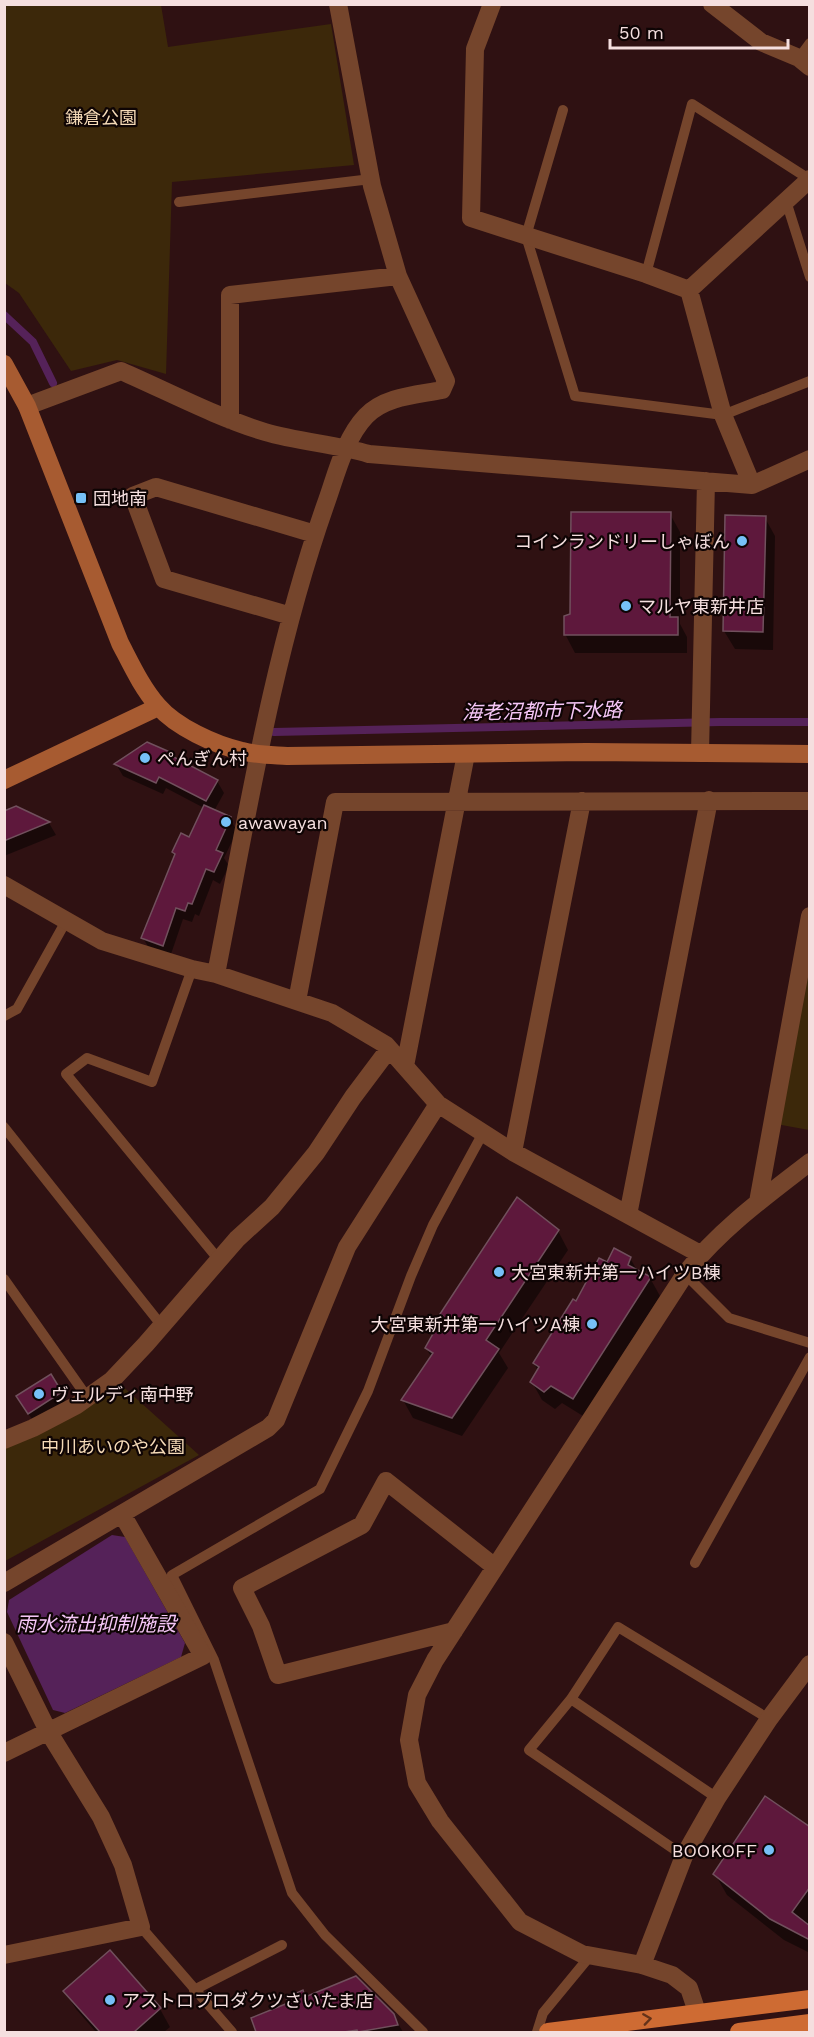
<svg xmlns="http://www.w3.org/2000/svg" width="814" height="2037" font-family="'Work Sans','Noto Sans JP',sans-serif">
<rect width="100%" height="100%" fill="#2f1112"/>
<path fill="#3c280a" d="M 4,5 L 161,5 L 168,47 L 331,24 L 354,165 L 172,182 L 166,374 L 117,360 L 71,371 L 19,293 L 5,283 Z
M 809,954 L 809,1130 L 776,1124 Z
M 119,1383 L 199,1455 L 5,1561 L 5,1446 Z"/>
<path fill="#552259" d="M 112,1535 L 125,1537 L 185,1643 L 181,1657 L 65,1713 L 53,1710 L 7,1612 L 9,1600 Z"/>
<path fill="#0007" d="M 670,514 L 680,532 L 680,624 L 687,637 L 687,653 L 575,653 L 565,634 L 572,615 Z
M 765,518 L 775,536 L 773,650 L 735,649 L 724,631 Z
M 169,753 L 171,757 L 217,781 L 224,793 L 214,811 L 230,819 L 237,831 L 224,858 L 229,866 L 220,884 L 213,880 L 199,916 L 195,914 L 192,922 L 183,919 L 170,957 L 150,950 L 143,938 L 175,856 L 173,852 L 190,839 L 204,808 L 166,788 L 163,794 L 123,776 L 116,764 Z
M 16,808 L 49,823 L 56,835 L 4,856 L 4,813 Z
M 558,1231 L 568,1250 L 499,1353 L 508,1368 L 462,1436 L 413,1418 L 403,1400 L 432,1358 L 426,1348 L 444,1318 L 441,1314 Z
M 630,1258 L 638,1272 L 650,1278 L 660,1296 L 583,1416 L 562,1403 L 555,1409 L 542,1400 L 532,1382 L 538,1371 L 534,1363 L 577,1303 L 608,1264 Z
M 51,1376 L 68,1405 L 36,1425 L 25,1409 Z
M 810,1828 L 810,1953 L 784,1940 L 727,1895 L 715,1874 Z
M 65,1991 L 160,2009 L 170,2027 L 164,2032 L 96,2032 L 76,2009 Z
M 302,1992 L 306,1998 L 393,2015 L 403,2032 L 258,2032 L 253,2019 L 290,2004 Z"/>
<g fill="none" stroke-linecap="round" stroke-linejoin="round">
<path stroke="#552259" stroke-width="8" d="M 4,315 L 33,342 L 53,383
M 274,732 L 720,722 L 810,722"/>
</g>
<path fill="#5e183c" stroke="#71505d" stroke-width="1.5" d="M 571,512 L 671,512 L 670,617 L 678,617 L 678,635 L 564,635 L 564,616 L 570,614 Z
M 725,515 L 766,516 L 763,632 L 723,631 Z
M 147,742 L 170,752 L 168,754 L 218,780 L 206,801 L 159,777 L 156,783 L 114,764 Z
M 204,805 L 231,817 L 216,850 L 223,853 L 214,872 L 206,869 L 192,904 L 188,903 L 185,911 L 176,908 L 163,946 L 141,938 L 175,854 L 172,852 L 181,833 L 189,837 Z
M 16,806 L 50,822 L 4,841 L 4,811 Z
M 517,1197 L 559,1230 L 486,1340 L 499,1349 L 452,1418 L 401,1400 L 433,1353 L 425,1348 L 443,1316 L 440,1314 Z
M 614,1248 L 631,1257 L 628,1265 L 651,1277 L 573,1399 L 551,1386 L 544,1392 L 530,1382 L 539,1367 L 533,1363 L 573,1299 L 576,1301 L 599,1258 L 607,1262 Z
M 51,1374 L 62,1392 L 28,1414 L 16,1396 Z
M 765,1796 L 810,1827 L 810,1887 L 792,1912 L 810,1926 L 810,1940 L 770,1919 L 713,1874 Z
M 110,1950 L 161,2008 L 134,2032 L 100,2032 L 63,1991 Z
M 356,1976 L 394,2014 L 398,2025 L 358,2032 L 357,2030 L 344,2032 L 256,2032 L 251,2018 L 288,2003 L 286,1998 L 303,1990 L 305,1997 Z"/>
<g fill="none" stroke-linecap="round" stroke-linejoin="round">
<path stroke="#75452c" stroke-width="10" d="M 799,58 L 810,43
M 563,110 L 526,236 L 575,396 L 723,415 L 810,381
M 786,201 L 810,277
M 179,202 L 371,179
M 646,274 L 692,104 L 809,179
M 192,969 L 152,1082 L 87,1058 L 66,1074 L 219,1260
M 4,1016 L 17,1009 L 66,921
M 4,1127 L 162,1326
M 685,1274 L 729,1318 L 810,1343
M 4,1279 L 87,1397
M 695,1563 L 810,1357
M 571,1699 L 717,1798
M 684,1856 L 529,1750 L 571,1699 L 618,1627 L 769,1719
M 141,1927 L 232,2032
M 194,1990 L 282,1945
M 423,2032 L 325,1935 L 292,1893 L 214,1660 L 172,1575 L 320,1489 L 368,1391 L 411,1276 L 433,1225 L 483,1133
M 537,2032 L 543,2013 L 590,1956"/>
<path stroke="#75452c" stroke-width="18" d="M 492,4 L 475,49 L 471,218 L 646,274 L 689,290 L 810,179
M 712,4 L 761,42 L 799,58 L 810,67
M 689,290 L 723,415 L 752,485
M 27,406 L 121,371 C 169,392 216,417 265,432 C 299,442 335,444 369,454 L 752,485 L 810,459
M 230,420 L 230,295 L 398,276
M 291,616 L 164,579 L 133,496 L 156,487 L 315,534
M 700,753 L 706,481
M 4,885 L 102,941 L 192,969 L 216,974 L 332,1013 L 386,1045 L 438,1104 L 513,1152 L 700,1254
M 216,974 C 247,817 272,657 325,506 C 336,476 344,439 366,416 C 385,396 417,395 442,390 L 446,381 L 398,276 L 372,186 L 338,4
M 297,1001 L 335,802 L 810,801
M 405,1066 L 466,754
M 513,1152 L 582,801
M 758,1202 L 810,916
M 628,1215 L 709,800
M 4,1440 L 33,1428 L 77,1405 L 112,1380 L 146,1344 L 237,1239 L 272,1207 L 316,1153 L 353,1097 L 389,1049
M 4,1583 L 268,1428 L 276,1420 L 347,1247 L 438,1104
M 454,1631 L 278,1675 L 261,1626 L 242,1588 L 362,1525 L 386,1481 L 495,1567
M 4,1642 L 48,1731 L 101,1817 L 123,1865 L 141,1927 L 4,1955
M 4,1753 L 203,1656 L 122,1514
M 642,1965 L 684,1856 L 717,1798 L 769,1719 L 810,1664
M 697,2012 L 689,1988 L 672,1975 L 642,1965 L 582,1954 L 520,1922 L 440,1821 L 417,1783 L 409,1740 L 417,1695 L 435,1660 L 685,1274 C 719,1230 766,1196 810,1162"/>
<path stroke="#a75b31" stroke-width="18" d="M 4,364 L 27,406 L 120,643 C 131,664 142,688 158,706 C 176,727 215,745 242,751 C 256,755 272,755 287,756 L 586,752 L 810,754
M 4,780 L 158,707"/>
<path stroke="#ce6b33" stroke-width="18" d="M 548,2032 L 810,1999
M 739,2032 L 810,2023"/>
</g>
<defs><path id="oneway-chevron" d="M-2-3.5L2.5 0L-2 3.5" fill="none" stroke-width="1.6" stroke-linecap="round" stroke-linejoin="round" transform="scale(1.5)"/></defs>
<use stroke="#643219" href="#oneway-chevron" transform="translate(647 2019) rotate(-8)"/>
<g fill="#76c0f7" stroke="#0e0404" stroke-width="2">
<rect x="75" y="492" width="12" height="12" rx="3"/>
<circle cx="742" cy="541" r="6"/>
<circle cx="626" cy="606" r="6"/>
<circle cx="145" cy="758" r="6"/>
<circle cx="226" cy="822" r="6"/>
<circle cx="499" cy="1272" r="6"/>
<circle cx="592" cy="1324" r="6"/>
<circle cx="39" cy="1394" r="6"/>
<circle cx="769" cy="1850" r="6"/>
<circle cx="110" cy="2000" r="6"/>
</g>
<g text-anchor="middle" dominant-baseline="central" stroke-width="4.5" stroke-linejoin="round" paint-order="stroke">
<g font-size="18" fill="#f5dab7" stroke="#0e0404">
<text x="101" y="117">鎌倉公園</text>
<text x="113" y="1446">中川あいのや公園</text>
</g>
<g font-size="18" fill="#f5dfdf" stroke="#0e0404" text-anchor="start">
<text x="93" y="498">団地南</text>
<text x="730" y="541" text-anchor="end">コインランドリーしゃぼん</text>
<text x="638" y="606">マルヤ東新井店</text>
<text x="157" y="758">ぺんぎん村</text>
<text x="238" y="822">awawayan</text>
<text x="511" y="1272">大宮東新井第一ハイツB棟</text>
<text x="580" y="1324" text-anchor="end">大宮東新井第一ハイツA棟</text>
<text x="51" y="1394">ヴェルディ南中野</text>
<text x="757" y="1850" text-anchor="end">BOOKOFF</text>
<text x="122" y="2000">アストロプロダクツさいたま店</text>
</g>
<g font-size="20" font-style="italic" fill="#f5c6f7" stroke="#0e0404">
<text transform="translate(542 711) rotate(-1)">海老沼都市下水路</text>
<text x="96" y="1624">雨水流出抑制施設</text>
</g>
</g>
<rect width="814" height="2037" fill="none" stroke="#f5dfdf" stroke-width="12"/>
<path d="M610 39v9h178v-9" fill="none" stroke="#f5dfdf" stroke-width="3"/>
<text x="619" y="39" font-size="18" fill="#f5dfdf" stroke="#0e0404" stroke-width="4.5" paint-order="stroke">50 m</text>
</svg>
